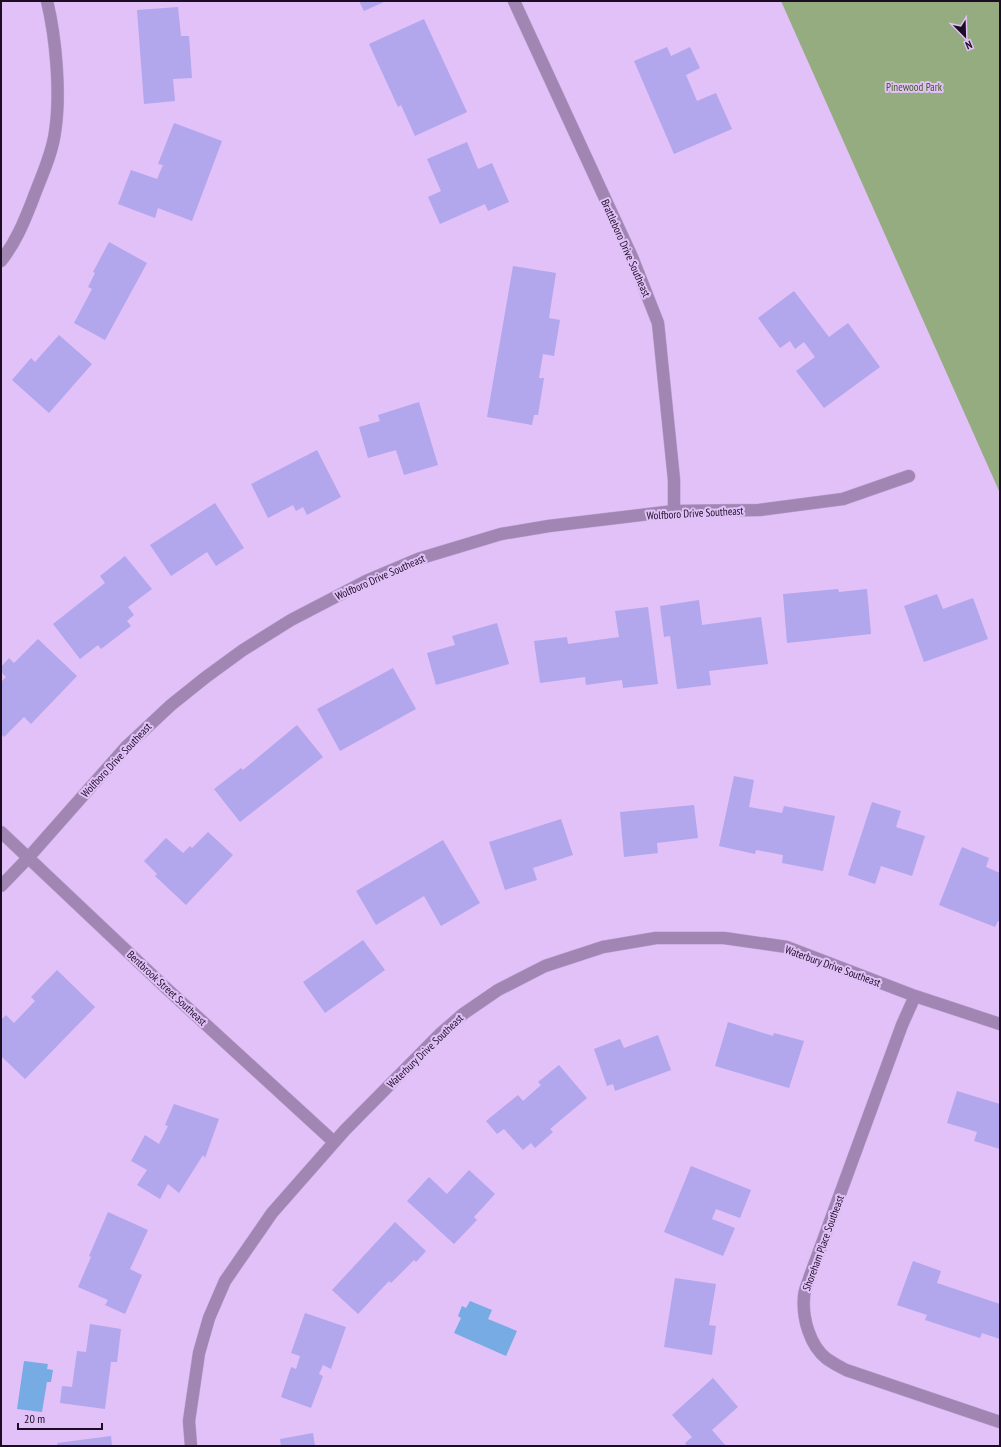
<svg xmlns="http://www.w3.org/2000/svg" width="1001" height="1447" font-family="'PT Sans Narrow',sans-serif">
<rect width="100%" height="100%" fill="#e1c1f8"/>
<path fill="#94ac80" d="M 781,1 L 1000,1 L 1000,493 Z"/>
<path fill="#77abe3" d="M 470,1301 L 492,1310 L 488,1319 L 517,1331 L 506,1356 L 454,1333 L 461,1318 L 458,1316 L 462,1306 L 466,1308 Z
M 24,1361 L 48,1364 L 47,1369 L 53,1370 L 51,1382 L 47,1382 L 42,1412 L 17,1409 Z"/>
<path fill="#b2a6ec" d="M 359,1 L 386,1 L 364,11 Z
M 178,7 L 181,36 L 189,36 L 192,78 L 173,79 L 175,101 L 144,104 L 137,10 Z
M 424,19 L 467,112 L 415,136 L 401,105 L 398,107 L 369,44 Z
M 667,47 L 671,56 L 690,47 L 700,68 L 686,75 L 697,101 L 716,93 L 732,129 L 674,154 L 634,61 Z
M 174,123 L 222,141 L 192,221 L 158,208 L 155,218 L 118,204 L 131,170 L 157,179 L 163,165 L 158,164 Z
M 467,142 L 478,169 L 492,163 L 509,202 L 488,211 L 485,204 L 440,224 L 428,197 L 441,191 L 427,159 Z
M 109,242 L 147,263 L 105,340 L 74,323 L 92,289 L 88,287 L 95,273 L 93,272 Z
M 513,266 L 556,273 L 549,318 L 560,320 L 554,356 L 543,354 L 539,378 L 544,378 L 538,415 L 534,415 L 532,425 L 487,417 Z
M 794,291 L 829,337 L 848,323 L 880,367 L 824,408 L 796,371 L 815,357 L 804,342 L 795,349 L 790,341 L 780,348 L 758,318 Z
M 59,335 L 92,364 L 49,413 L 12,380 L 31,358 L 35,362 Z
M 419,402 L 438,465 L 404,475 L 396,450 L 368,458 L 359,427 L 380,421 L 378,415 Z
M 317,450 L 341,497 L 307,515 L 303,507 L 296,511 L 293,505 L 268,518 L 251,484 Z
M 215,503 L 244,548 L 216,566 L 207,552 L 171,576 L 150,545 Z
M 125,556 L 152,589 L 128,607 L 134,615 L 127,621 L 131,626 L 101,649 L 98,645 L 80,659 L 53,624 L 105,583 L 100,576 Z
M 838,589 L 839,592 L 867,589 L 871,634 L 787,643 L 783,594 Z
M 937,594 L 943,609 L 973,598 L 988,639 L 924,662 L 904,606 Z
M 699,600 L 702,625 L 761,617 L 768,664 L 709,671 L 711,685 L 677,689 L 670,636 L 664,637 L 660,606 Z
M 648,607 L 658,684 L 623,688 L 622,680 L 586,685 L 585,677 L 540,683 L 534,641 L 567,637 L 568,644 L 619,637 L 615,611 Z
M 497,623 L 509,664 L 436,685 L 427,653 L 455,645 L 452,636 Z
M 38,639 L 77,676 L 31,724 L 24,717 L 4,737 L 1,734 L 1,682 L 6,677 L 1,672 L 1,667 L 9,658 L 14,663 Z
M 393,668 L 416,709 L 340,751 L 317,709 Z
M 297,725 L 323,757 L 240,822 L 214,789 L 241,768 L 243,770 Z
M 734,776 L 754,780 L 749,807 L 782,813 L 784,806 L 835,816 L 823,871 L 782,863 L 783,855 L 756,850 L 755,854 L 719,846 Z
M 872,802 L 901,811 L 896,827 L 925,836 L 912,876 L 881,866 L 875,884 L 848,875 Z
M 694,805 L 698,838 L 657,843 L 658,853 L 624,857 L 620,812 Z
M 561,819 L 573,855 L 533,868 L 537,880 L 505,890 L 489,842 Z
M 208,832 L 233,855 L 186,905 L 155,876 L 157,874 L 144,861 L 166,838 L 183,853 L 190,846 L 192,848 Z
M 443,840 L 480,903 L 441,926 L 424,896 L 376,925 L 356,891 Z
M 962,847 L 989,858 L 986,867 L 1000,873 L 1000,922 L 998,921 L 995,927 L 939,905 Z
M 363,940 L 385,970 L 325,1013 L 303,982 Z
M 57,970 L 95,1007 L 25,1079 L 1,1056 L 1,1020 L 6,1015 L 14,1023 L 35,1001 L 31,997 Z
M 728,1022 L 773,1036 L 774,1033 L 804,1041 L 789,1088 L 715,1066 Z
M 658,1035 L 671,1070 L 615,1091 L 613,1084 L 607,1086 L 594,1049 L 620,1039 L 624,1048 Z
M 559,1065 L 587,1098 L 550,1129 L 553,1132 L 535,1148 L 531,1143 L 523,1150 L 504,1129 L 497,1134 L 486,1121 L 518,1095 L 523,1101 L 541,1085 L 538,1082 Z
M 957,1091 L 1000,1104 L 1000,1149 L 974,1141 L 977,1132 L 947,1123 Z
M 174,1104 L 219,1119 L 205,1158 L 203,1155 L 179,1193 L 168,1184 L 160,1199 L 137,1185 L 147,1170 L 131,1161 L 145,1135 L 159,1144 L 168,1126 L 165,1125 Z
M 691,1166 L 751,1190 L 740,1218 L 716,1209 L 712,1219 L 735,1228 L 723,1256 L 664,1232 Z
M 469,1170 L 495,1194 L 474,1217 L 477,1220 L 454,1244 L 407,1201 L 429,1177 L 447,1194 Z
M 108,1212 L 148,1230 L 130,1269 L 142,1275 L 125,1314 L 105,1305 L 108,1300 L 78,1287 L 91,1257 L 89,1256 Z
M 395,1222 L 426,1251 L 416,1262 L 414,1260 L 391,1283 L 389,1281 L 358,1314 L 332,1290 Z
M 913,1261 L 941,1271 L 937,1283 L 1000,1304 L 1000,1339 L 982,1333 L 980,1338 L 925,1320 L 927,1315 L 897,1305 Z
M 675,1278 L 716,1284 L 709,1325 L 716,1326 L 712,1355 L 664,1347 Z
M 305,1313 L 346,1327 L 331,1369 L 323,1365 L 319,1374 L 323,1376 L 311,1408 L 281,1397 L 291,1367 L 296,1369 L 300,1356 L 291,1353 Z
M 90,1324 L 121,1329 L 117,1362 L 111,1362 L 105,1409 L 60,1403 L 62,1386 L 72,1387 L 77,1351 L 86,1352 Z
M 713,1378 L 738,1407 L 712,1430 L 726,1446 L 687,1446 L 685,1443 L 692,1437 L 672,1415 Z
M 313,1433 L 315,1446 L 281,1446 L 280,1439 Z
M 111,1436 L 112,1446 L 58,1446 L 57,1443 Z"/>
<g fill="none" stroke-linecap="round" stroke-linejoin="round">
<defs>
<path id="street" d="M 514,1 L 632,257 L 658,323 L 674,480 L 674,511
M 1,261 C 16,242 24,222 33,199 C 41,177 52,155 55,132 C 61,94 56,38 47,1
M 1,832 L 166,988 L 334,1142
M 1,886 L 28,858 L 126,747 L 171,705 L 206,677 L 243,650 L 291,620 L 366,581 L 418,559 L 501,534 L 549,526 L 674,511 L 759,510 L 843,499 L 909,476
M 915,996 L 902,1025 L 810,1276 C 808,1283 804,1290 804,1297 C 802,1318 810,1346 827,1359 C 833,1363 840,1367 846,1370 L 1000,1422
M 191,1446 L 189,1421 L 199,1353 L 209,1318 L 225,1281 L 272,1213 L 345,1130 L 440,1034 L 463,1014 L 498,990 L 545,966 L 603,947 L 656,938 L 724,938 L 787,947 L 915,996 L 1000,1024"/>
</defs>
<use href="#street" stroke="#bea1d2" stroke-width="13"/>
<use href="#street" stroke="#a186b3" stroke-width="12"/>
</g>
<g text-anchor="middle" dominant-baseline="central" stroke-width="4" stroke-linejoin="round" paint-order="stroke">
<g font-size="11" fill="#3c5c17" stroke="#e1c1f8">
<text x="914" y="87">Pinewood Park</text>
</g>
<g font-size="11" fill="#1c0d25" stroke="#e1c1f8">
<text transform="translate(626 248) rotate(66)">Brattleboro Drive Southeast</text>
<text transform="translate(695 513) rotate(-3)">Wolfboro Drive Southeast</text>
<text transform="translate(380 577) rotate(-24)">Wolfboro Drive Southeast</text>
<text transform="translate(116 760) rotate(-47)">Wolfboro Drive Southeast</text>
<text transform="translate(833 966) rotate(20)">Waterbury Drive Southeast</text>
<text transform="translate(167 988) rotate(43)">Bentbrook Street Southeast</text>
<text transform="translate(425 1051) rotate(-44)">Waterbury Drive Southeast</text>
<text transform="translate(823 1243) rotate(-70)">Shoreham Place Southeast</text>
</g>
</g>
<rect width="1001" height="1447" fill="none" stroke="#1c0d25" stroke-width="4"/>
<g transform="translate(965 36) rotate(157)" stroke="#e1c1f8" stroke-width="3" paint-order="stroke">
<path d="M0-3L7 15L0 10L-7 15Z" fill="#1c0d25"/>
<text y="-6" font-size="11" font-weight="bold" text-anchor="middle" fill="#1c0d25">N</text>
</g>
<path d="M18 1423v6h84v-6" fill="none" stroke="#1c0d25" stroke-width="2"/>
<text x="24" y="1423" font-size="12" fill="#1c0d25" stroke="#e1c1f8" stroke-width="3" paint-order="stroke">20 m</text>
</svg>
